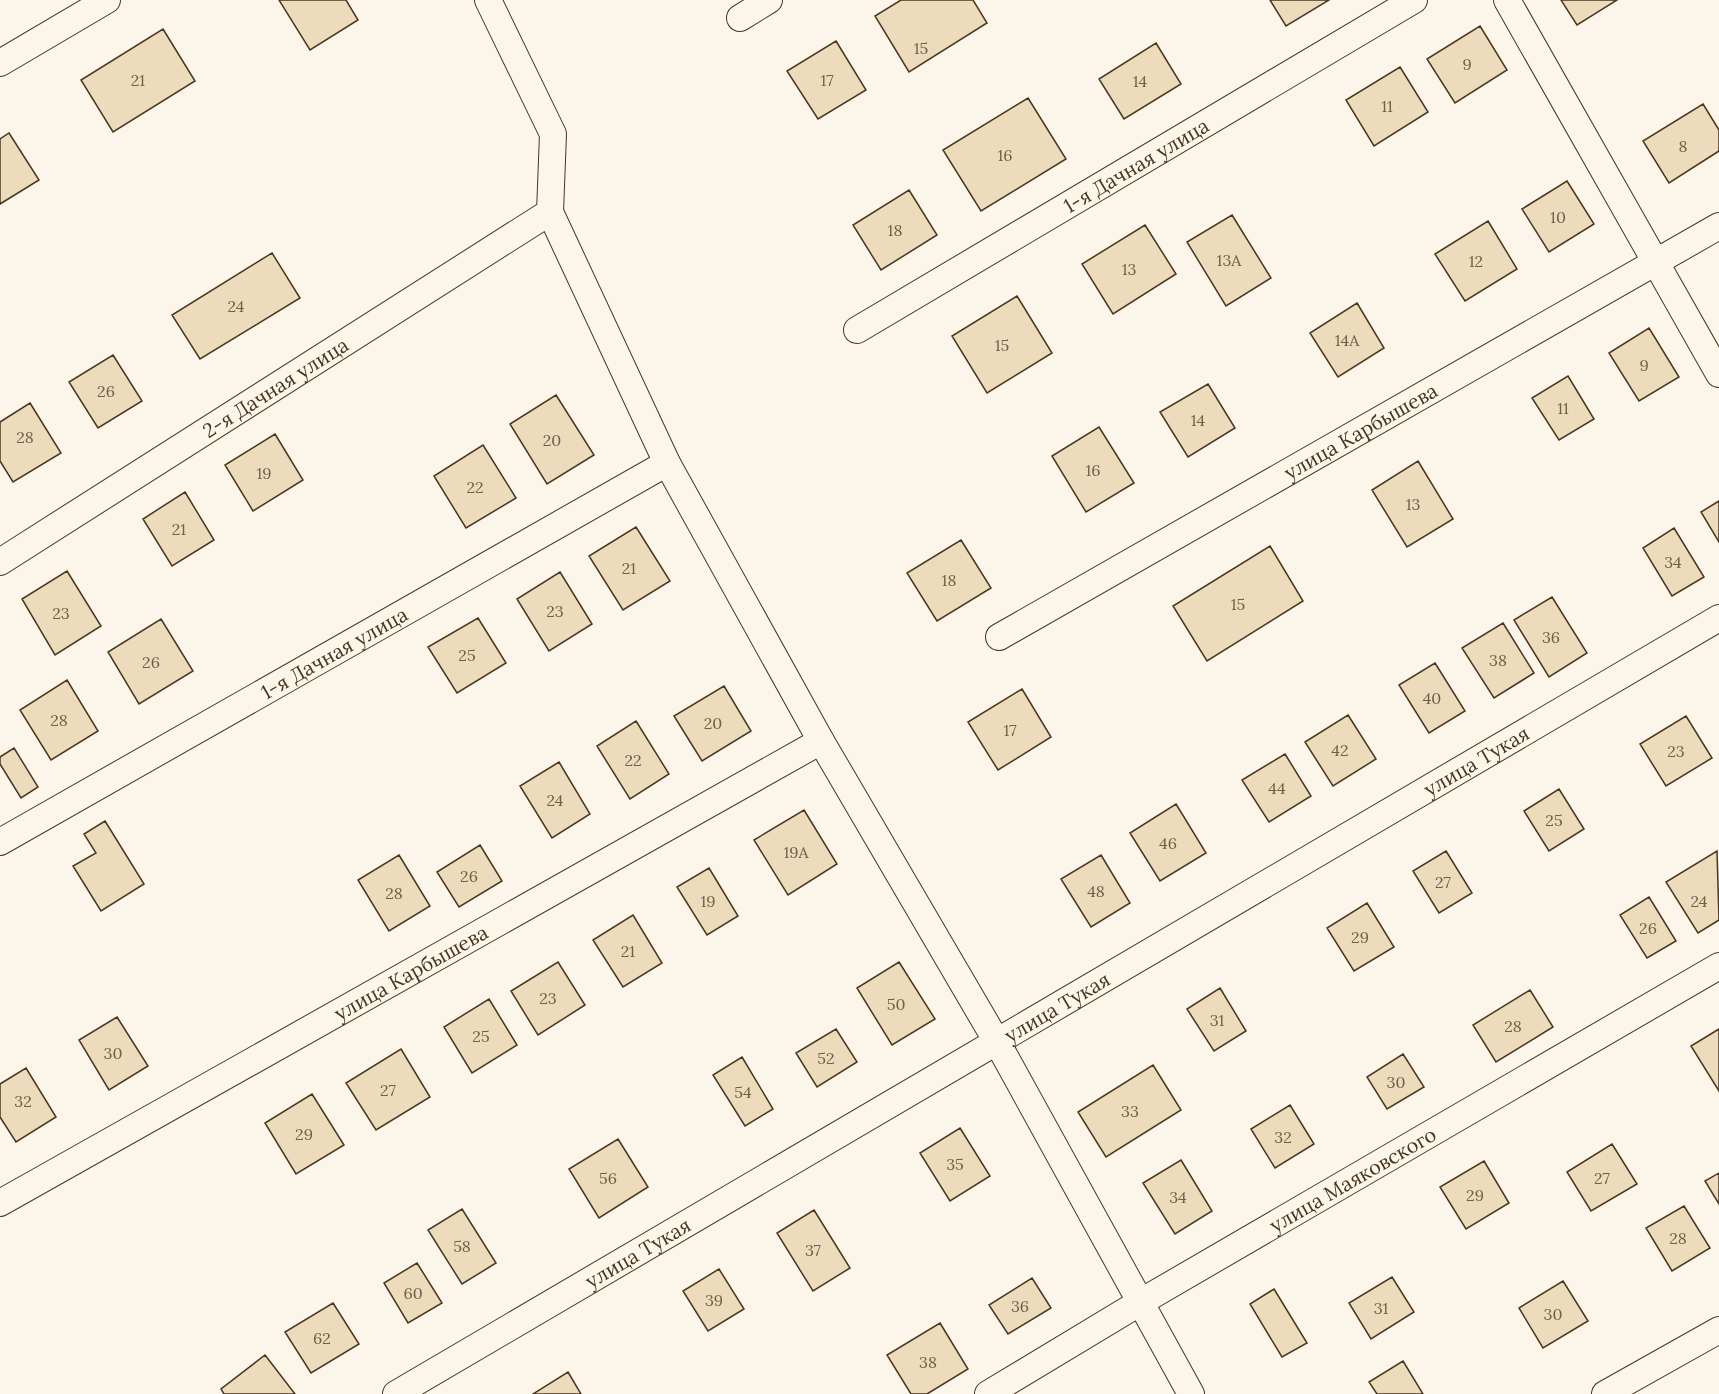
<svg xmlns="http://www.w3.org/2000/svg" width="1719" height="1394" font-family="Lora,serif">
<rect width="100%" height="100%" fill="#fbf6e9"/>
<path fill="#ecdcbc" stroke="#4a3520" stroke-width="1.5" d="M 279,0 L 346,0 L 358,20 L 310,50 Z
M 901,0 L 973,0 L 987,23 L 909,72 L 875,16 Z
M 1270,0 L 1329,0 L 1286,26 Z
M 1561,0 L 1617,0 L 1577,25 Z
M 1480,26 L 1507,70 L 1455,103 L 1427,59 Z
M 163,29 L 195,81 L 113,132 L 81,80 Z
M 836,41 L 866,90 L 818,119 L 787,71 Z
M 1156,43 L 1181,84 L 1124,119 L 1099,79 Z
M 1400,67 L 1428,112 L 1374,146 L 1346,100 Z
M 1028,98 L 1066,159 L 981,211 L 943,150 Z
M 1703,104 L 1719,130 L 1719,151 L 1669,183 L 1643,141 Z
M 9,133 L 39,180 L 0,204 L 0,139 Z
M 1567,181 L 1594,224 L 1549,252 L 1522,209 Z
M 909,190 L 937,235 L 881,270 L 853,225 Z
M 1232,215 L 1271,278 L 1226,306 L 1187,242 Z
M 1488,221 L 1517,269 L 1465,301 L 1435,254 Z
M 1145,225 L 1176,274 L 1113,314 L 1082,264 Z
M 272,253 L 300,298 L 200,359 L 172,315 Z
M 1017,296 L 1052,353 L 987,393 L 952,336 Z
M 1357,303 L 1384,348 L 1338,377 L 1310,333 Z
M 1649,328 L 1679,377 L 1639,401 L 1609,353 Z
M 113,355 L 142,401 L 98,428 L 69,382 Z
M 1568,376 L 1594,419 L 1559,440 L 1532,398 Z
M 1208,384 L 1235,428 L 1188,457 L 1160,412 Z
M 556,395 L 594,455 L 547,484 L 510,424 Z
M 30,403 L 61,453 L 13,482 L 0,461 L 0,422 Z
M 1099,427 L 1134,483 L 1086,512 L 1052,456 Z
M 275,434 L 303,480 L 253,511 L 225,465 Z
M 483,445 L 516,498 L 466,528 L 434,476 Z
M 1418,461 L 1453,519 L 1407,547 L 1372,490 Z
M 185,492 L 214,540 L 172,566 L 143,519 Z
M 1719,501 L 1719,542 L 1701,512 Z
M 636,527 L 670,581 L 623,610 L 589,556 Z
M 1674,528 L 1704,577 L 1672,596 L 1643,548 Z
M 961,540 L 991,588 L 937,621 L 907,573 Z
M 1270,546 L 1303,601 L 1207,661 L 1173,606 Z
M 67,571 L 101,626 L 55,655 L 22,599 Z
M 560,572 L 592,624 L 549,651 L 517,599 Z
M 1552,597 L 1587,653 L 1549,677 L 1514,620 Z
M 478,618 L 506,663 L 457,693 L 428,647 Z
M 161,619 L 193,671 L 139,704 L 108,652 Z
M 1503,623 L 1534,673 L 1494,698 L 1462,648 Z
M 1435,663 L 1465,711 L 1429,733 L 1399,685 Z
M 67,680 L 98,731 L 51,760 L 20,710 Z
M 724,686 L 751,731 L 702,761 L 674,716 Z
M 1022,689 L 1051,737 L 998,770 L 968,722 Z
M 1348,715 L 1376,759 L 1333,786 L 1305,742 Z
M 1686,716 L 1712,758 L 1666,786 L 1640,744 Z
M 636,721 L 669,774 L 630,799 L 597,746 Z
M 14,748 L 38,787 L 21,798 L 0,764 L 0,757 Z
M 1285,754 L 1311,796 L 1269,822 L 1242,780 Z
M 559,762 L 590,814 L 552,838 L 520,786 Z
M 1559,789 L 1584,829 L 1549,851 L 1524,811 Z
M 1176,804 L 1206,853 L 1160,881 L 1130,833 Z
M 804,810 L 837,864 L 788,895 L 754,840 Z
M 105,821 L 144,884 L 101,911 L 73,866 L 96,853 L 84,834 Z
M 480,845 L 502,881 L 459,907 L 437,872 Z
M 1446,851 L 1472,893 L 1439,913 L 1413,871 Z
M 1717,851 L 1719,920 L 1698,933 L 1666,882 Z
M 399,855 L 430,906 L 389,931 L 358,880 Z
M 1101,855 L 1130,903 L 1091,927 L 1061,879 Z
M 709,868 L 738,916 L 707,935 L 677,887 Z
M 1649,897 L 1676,941 L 1647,958 L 1620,915 Z
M 1367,903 L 1394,947 L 1354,971 L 1327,928 Z
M 633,915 L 662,963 L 623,987 L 593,940 Z
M 558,962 L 585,1005 L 538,1035 L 511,991 Z
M 899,962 L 935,1019 L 892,1045 L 857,988 Z
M 1220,988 L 1246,1031 L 1214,1051 L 1187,1009 Z
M 1530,990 L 1553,1027 L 1496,1062 L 1473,1025 Z
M 489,999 L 517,1045 L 472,1073 L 444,1027 Z
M 117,1017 L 148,1066 L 109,1090 L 79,1040 Z
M 836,1029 L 857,1062 L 817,1087 L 796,1053 Z
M 1719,1029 L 1719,1091 L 1691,1046 Z
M 401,1049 L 430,1097 L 376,1130 L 346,1083 Z
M 1403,1054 L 1424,1087 L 1387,1109 L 1367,1077 Z
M 742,1057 L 773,1109 L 745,1126 L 713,1075 Z
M 1153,1065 L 1181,1110 L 1106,1157 L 1078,1112 Z
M 26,1068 L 56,1117 L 16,1142 L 0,1117 L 0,1084 Z
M 312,1094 L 344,1145 L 296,1174 L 265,1123 Z
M 1290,1105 L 1314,1144 L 1275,1168 L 1251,1129 Z
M 960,1128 L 990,1176 L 950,1201 L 920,1153 Z
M 618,1139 L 648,1187 L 599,1218 L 569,1169 Z
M 1612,1144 L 1637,1184 L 1591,1211 L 1567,1172 Z
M 1181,1160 L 1212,1211 L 1175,1234 L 1143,1183 Z
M 1484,1161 L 1509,1203 L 1466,1229 L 1440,1187 Z
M 1719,1173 L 1719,1204 L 1705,1181 Z
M 1684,1206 L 1710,1248 L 1672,1271 L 1646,1228 Z
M 462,1209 L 496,1263 L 462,1284 L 428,1230 Z
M 814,1210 L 850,1268 L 813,1291 L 777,1233 Z
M 417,1263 L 442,1303 L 408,1323 L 384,1283 Z
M 719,1269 L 744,1309 L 708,1331 L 683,1291 Z
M 1392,1277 L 1414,1312 L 1371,1339 L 1349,1303 Z
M 1032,1278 L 1051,1308 L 1008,1334 L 989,1305 Z
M 1563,1281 L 1588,1321 L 1543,1348 L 1519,1308 Z
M 1274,1289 L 1307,1343 L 1282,1357 L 1250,1304 Z
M 333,1303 L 359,1344 L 311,1373 L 285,1332 Z
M 940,1323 L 968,1369 L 927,1394 L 911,1394 L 887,1355 Z
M 265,1355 L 295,1394 L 224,1394 L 221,1389 Z
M 1403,1361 L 1423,1394 L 1377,1394 L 1369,1382 Z
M 568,1372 L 581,1394 L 533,1394 Z"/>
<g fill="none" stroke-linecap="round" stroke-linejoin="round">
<defs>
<g id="minor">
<path d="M 488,0 L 553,134 L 550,212 L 667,463 L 821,741 L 997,1042 L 1191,1394"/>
<path d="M 1507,0 L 1719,374"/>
<path d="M 740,18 L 769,0"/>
<path d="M 0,63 L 107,0"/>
<path id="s1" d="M 857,330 L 1414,0"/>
<path id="s2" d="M 0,562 L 550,212"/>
<path id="s3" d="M 999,637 L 1719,226"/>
<path id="s4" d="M 0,842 L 667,463"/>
<path id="s5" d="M 0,1203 L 821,741"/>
<path id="s6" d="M 396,1394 L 1719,618"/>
<path id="s7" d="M 988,1394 L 1139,1303 L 1719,966"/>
<path d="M 1605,1394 L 1719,1330"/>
</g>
</defs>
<use href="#minor" stroke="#4a3520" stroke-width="28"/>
<use href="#minor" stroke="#fbf6e9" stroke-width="26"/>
</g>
<g text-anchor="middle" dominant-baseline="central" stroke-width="4.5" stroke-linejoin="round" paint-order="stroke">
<g font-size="16" fill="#725f47">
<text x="921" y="48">15</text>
<text x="1467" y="64">9</text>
<text x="138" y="80">21</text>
<text x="827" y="80">17</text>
<text x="1140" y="81">14</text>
<text x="1387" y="106">11</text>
<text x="1683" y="146">8</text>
<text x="1005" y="155">16</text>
<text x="1558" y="217">10</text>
<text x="895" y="230">18</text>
<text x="1229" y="260">13А</text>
<text x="1476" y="261">12</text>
<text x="1129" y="269">13</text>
<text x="236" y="306">24</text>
<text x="1347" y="340">14А</text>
<text x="1002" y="345">15</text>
<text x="1644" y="365">9</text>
<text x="106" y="391">26</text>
<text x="1563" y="408">11</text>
<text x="1198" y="420">14</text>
<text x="25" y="437">28</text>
<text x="552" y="440">20</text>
<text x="1093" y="470">16</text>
<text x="264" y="473">19</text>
<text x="475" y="487">22</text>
<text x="1413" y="504">13</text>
<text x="179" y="529">21</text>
<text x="1673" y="562">34</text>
<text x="629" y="568">21</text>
<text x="949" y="580">18</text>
<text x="1238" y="604">15</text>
<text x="555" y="611">23</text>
<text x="61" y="613">23</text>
<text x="1551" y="637">36</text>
<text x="467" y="655">25</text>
<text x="1498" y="660">38</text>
<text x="151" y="662">26</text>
<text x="1432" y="698">40</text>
<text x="59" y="720">28</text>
<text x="713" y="723">20</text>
<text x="1010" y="730">17</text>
<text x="1340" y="750">42</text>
<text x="1676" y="751">23</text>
<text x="633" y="760">22</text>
<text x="1277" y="788">44</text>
<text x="555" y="800">24</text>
<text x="1554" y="820">25</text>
<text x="1168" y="843">46</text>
<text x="796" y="852">19А</text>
<text x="469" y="876">26</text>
<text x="1443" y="882">27</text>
<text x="1096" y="891">48</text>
<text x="394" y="893">28</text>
<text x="708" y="901">19</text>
<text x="1699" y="901">24</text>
<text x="1648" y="928">26</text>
<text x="1360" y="937">29</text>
<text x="628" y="951">21</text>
<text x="548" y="998">23</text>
<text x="896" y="1004">50</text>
<text x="1217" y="1020">31</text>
<text x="1513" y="1026">28</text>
<text x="481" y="1036">25</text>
<text x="113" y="1053">30</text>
<text x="826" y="1058">52</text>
<text x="1396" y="1082">30</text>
<text x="388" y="1090">27</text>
<text x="743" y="1092">54</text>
<text x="23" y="1101">32</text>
<text x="1130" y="1111">33</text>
<text x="304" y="1134">29</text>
<text x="1283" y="1137">32</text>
<text x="955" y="1164">35</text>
<text x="608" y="1178">56</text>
<text x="1602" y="1178">27</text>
<text x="1475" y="1195">29</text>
<text x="1178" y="1197">34</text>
<text x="1678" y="1238">28</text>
<text x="462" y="1246">58</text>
<text x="813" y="1250">37</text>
<text x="413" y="1293">60</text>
<text x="714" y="1300">39</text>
<text x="1020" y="1306">36</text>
<text x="1381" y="1308">31</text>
<text x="1553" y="1314">30</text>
<text x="322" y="1338">62</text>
<text x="928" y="1362">38</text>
</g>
<g font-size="20" fill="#4a3520" stroke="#fbf6e9">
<text stroke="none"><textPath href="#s1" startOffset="324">1-я Дачная улица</textPath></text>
<text stroke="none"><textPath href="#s2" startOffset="326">2-я Дачная улица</textPath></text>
<text stroke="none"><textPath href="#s3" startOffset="416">улица Карбышева</textPath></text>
<text stroke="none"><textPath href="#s4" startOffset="384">1-я Дачная улица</textPath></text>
<text stroke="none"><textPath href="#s6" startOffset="1252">улица Тукая</textPath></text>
<text stroke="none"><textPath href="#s5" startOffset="471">улица Карбышева</textPath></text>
<text stroke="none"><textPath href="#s6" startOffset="766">улица Тукая</textPath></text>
<text stroke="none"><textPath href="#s7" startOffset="423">улица Маяковского</textPath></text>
<text stroke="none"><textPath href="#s6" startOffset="280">улица Тукая</textPath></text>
</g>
</g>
</svg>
